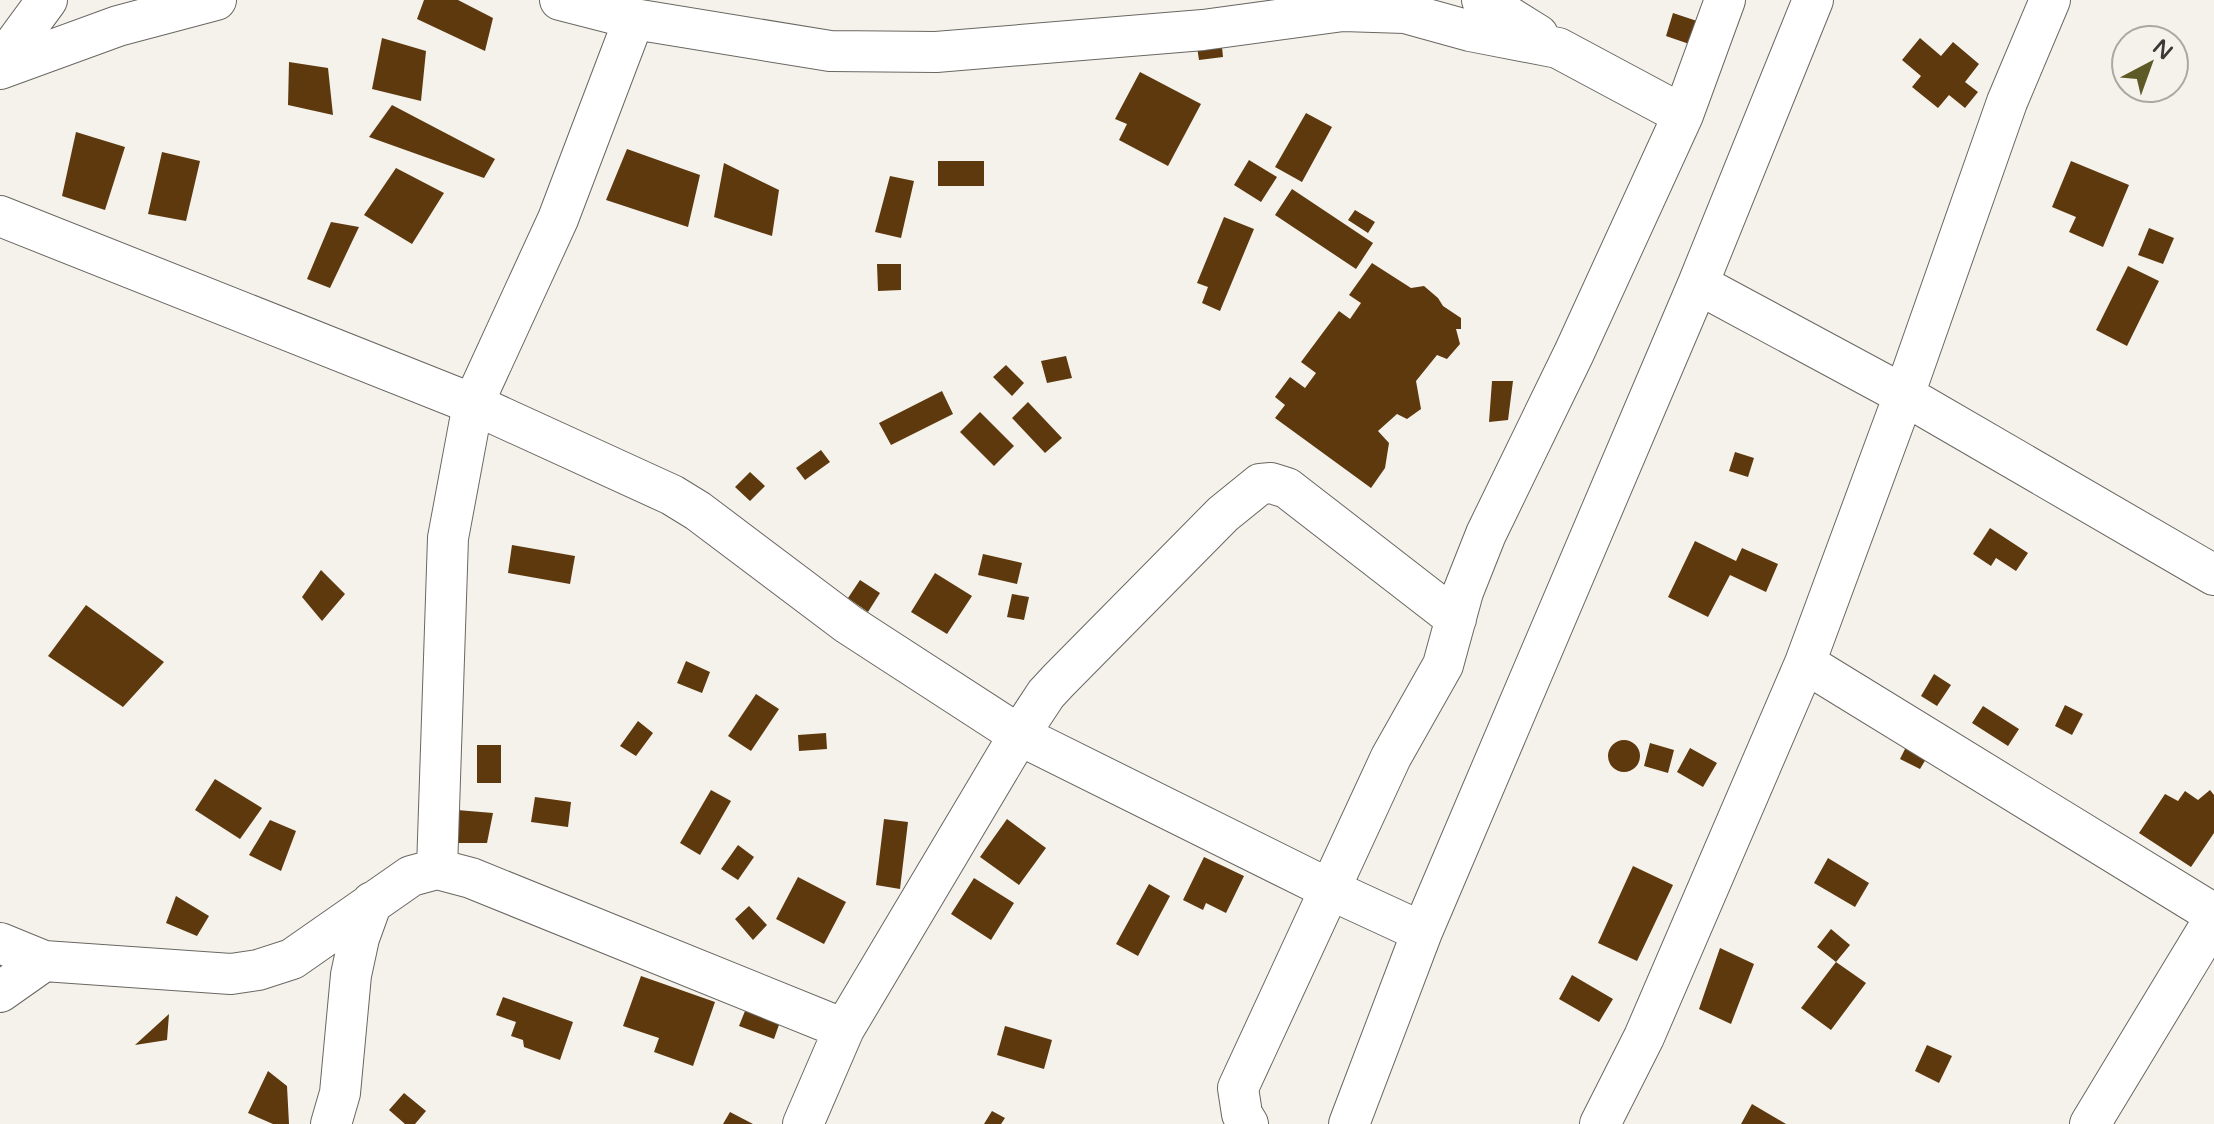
<svg xmlns="http://www.w3.org/2000/svg" width="2214" height="1124" font-family="'Varela Round',sans-serif">
<rect width="100%" height="100%" fill="#f5f2ec"/>
<path fill="#5d390d" d="M 424,0 L 458,0 L 493,18 L 485,51 L 417,19 Z
M 1673,13 L 1703,23 L 1695,46 L 1666,36 Z
M 1221,37 L 1223,57 L 1199,60 L 1196,40 Z
M 382,38 L 426,51 L 421,101 L 372,89 Z
M 1920,38 L 1941,56 L 1953,42 L 1979,64 L 1965,82 L 1978,92 L 1965,108 L 1949,95 L 1938,108 L 1912,87 L 1921,76 L 1902,60 Z
M 289,62 L 328,68 L 333,115 L 288,105 Z
M 1140,72 L 1201,104 L 1168,166 L 1119,140 L 1127,124 L 1115,119 Z
M 392,105 L 495,159 L 484,178 L 369,137 Z
M 1306,113 L 1332,127 L 1302,182 L 1275,167 Z
M 76,132 L 125,147 L 105,210 L 62,196 Z
M 627,149 L 700,175 L 688,227 L 606,200 Z
M 162,152 L 200,161 L 186,221 L 148,214 Z
M 1249,160 L 1277,177 L 1261,202 L 1234,185 Z
M 938,161 L 984,161 L 984,186 L 938,186 Z
M 2071,161 L 2129,185 L 2103,247 L 2069,232 L 2076,217 L 2052,207 Z
M 724,163 L 779,190 L 772,236 L 714,217 Z
M 396,168 L 444,193 L 412,244 L 364,215 Z
M 890,176 L 914,181 L 901,238 L 875,232 Z
M 1292,189 L 1373,243 L 1356,269 L 1275,215 Z
M 1355,210 L 1375,222 L 1368,233 L 1348,220 Z
M 1224,217 L 1254,229 L 1220,311 L 1202,303 L 1208,287 L 1197,283 Z
M 331,222 L 359,227 L 330,288 L 307,279 Z
M 2149,228 L 2174,238 L 2163,264 L 2138,255 Z
M 1372,263 L 1411,288 L 1424,286 L 1438,298 L 1443,306 L 1461,318 L 1461,329 L 1456,329 L 1460,344 L 1447,359 L 1437,355 L 1416,381 L 1421,409 L 1407,419 L 1397,414 L 1378,431 L 1389,443 L 1385,468 L 1371,488 L 1275,418 L 1285,405 L 1275,397 L 1290,377 L 1305,388 L 1316,373 L 1301,362 L 1339,311 L 1350,319 L 1361,303 L 1349,295 Z
M 877,264 L 901,264 L 901,290 L 878,291 Z
M 2128,266 L 2159,281 L 2127,346 L 2096,330 Z
M 1066,356 L 1072,378 L 1047,383 L 1041,361 Z
M 1006,365 L 1024,383 L 1012,396 L 993,377 Z
M 1492,381 L 1513,381 L 1508,420 L 1489,422 Z
M 942,391 L 953,414 L 891,445 L 879,423 Z
M 1028,402 L 1062,438 L 1045,453 L 1012,418 Z
M 980,412 L 1014,446 L 994,466 L 960,432 Z
M 821,450 L 830,462 L 805,480 L 796,468 Z
M 1735,452 L 1754,458 L 1748,477 L 1729,471 Z
M 750,472 L 765,486 L 750,501 L 735,487 Z
M 1990,528 L 2028,553 L 2016,571 L 1996,558 L 1991,566 L 1973,554 Z
M 1695,541 L 1736,561 L 1742,548 L 1778,564 L 1766,592 L 1730,575 L 1708,617 L 1668,597 Z
M 512,545 L 575,556 L 570,584 L 508,573 Z
M 983,554 L 1022,563 L 1017,584 L 978,575 Z
M 321,570 L 345,594 L 322,621 L 302,597 Z
M 935,573 L 972,596 L 947,634 L 911,612 Z
M 860,580 L 880,593 L 868,612 L 848,598 Z
M 1012,594 L 1029,597 L 1024,620 L 1007,617 Z
M 86,605 L 164,662 L 123,707 L 48,656 Z
M 686,661 L 710,672 L 702,693 L 677,683 Z
M 1934,674 L 1951,685 L 1937,706 L 1921,696 Z
M 756,694 L 779,709 L 751,751 L 728,736 Z
M 2065,705 L 2083,714 L 2072,735 L 2055,726 Z
M 1983,706 L 2019,729 L 2008,746 L 1972,723 Z
M 638,721 L 653,733 L 636,756 L 620,746 Z
M 826,733 L 827,749 L 799,751 L 798,735 Z
M1608 756a16 16 0 1 1 32 0a16 16 0 1 1-32 0Z
M 1650,743 L 1674,750 L 1668,773 L 1644,766 Z
M 1908,743 L 1929,754 L 1920,769 L 1900,759 Z
M 477,745 L 501,745 L 501,783 L 477,783 Z
M 1690,748 L 1717,763 L 1703,787 L 1677,772 Z
M 215,779 L 262,808 L 240,839 L 195,810 Z
M 711,790 L 731,801 L 700,855 L 680,843 Z
M 2210,790 L 2214,795 L 2214,833 L 2191,867 L 2139,833 L 2165,794 L 2178,801 L 2185,791 L 2198,800 Z
M 535,797 L 571,802 L 568,827 L 531,822 Z
M 457,810 L 493,813 L 487,843 L 454,843 Z
M 884,819 L 908,822 L 900,889 L 876,885 Z
M 1007,819 L 1046,848 L 1019,885 L 980,857 Z
M 270,820 L 296,831 L 281,871 L 249,855 Z
M 738,845 L 754,857 L 738,880 L 721,869 Z
M 1204,857 L 1244,876 L 1226,913 L 1206,903 L 1203,910 L 1183,900 Z
M 1828,858 L 1869,883 L 1855,907 L 1814,883 Z
M 1633,866 L 1673,885 L 1637,961 L 1598,943 Z
M 798,877 L 846,902 L 824,944 L 776,919 Z
M 974,878 L 1014,903 L 991,940 L 951,914 Z
M 1149,884 L 1170,896 L 1138,956 L 1116,944 Z
M 176,896 L 209,916 L 197,936 L 166,923 Z
M 749,906 L 767,925 L 753,940 L 735,919 Z
M 1831,929 L 1850,945 L 1836,962 L 1817,947 Z
M 1720,948 L 1754,964 L 1731,1024 L 1699,1009 Z
M 1836,962 L 1866,983 L 1831,1030 L 1801,1008 Z
M 1572,975 L 1613,999 L 1599,1022 L 1559,999 Z
M 641,976 L 715,1002 L 693,1066 L 654,1052 L 659,1038 L 623,1026 Z
M 503,997 L 573,1022 L 560,1060 L 524,1047 L 523,1040 L 511,1036 L 516,1022 L 496,1015 Z
M 747,1006 L 781,1019 L 774,1039 L 739,1026 Z
M 169,1014 L 167,1040 L 135,1045 Z
M 1005,1026 L 1052,1040 L 1044,1069 L 997,1055 Z
M 1927,1045 L 1952,1056 L 1939,1083 L 1915,1071 Z
M 268,1071 L 287,1086 L 289,1124 L 273,1124 L 248,1113 Z
M 404,1093 L 426,1111 L 415,1124 L 405,1124 L 389,1110 Z
M 1752,1104 L 1786,1124 L 1741,1124 Z
M 992,1111 L 1005,1118 L 1001,1124 L 984,1124 Z
M 730,1112 L 753,1124 L 723,1124 Z"/>
<g fill="none" stroke-linecap="round" stroke-linejoin="round">
<defs>
<path id="minor" d="M 560,0 L 634,19 L 830,51 L 936,52 L 1203,30 L 1343,11 L 1405,13 L 1470,31 L 1558,48 L 1683,115 L 1574,353 L 1486,534 L 1463,592 L 1443,665 L 1391,757 L 1238,1088 L 1242,1114 L 1248,1124
M 1482,0 L 1538,35
M 0,64 L 47,0
M 0,69 L 118,26 L 216,0
M 1683,115 L 1725,0
M 0,216 L 473,404 L 672,495 L 698,511 L 848,624 L 1019,735 L 1331,890 L 1422,932
M 1698,284 L 1904,395 L 2214,575
M 1805,663 L 2214,914
M 437,869 L 448,538 L 473,404 L 558,219 L 634,19
M 0,943 L 44,961 L 231,974 L 258,970 L 292,959 L 411,876 L 437,869 L 471,878 L 844,1029
M 0,992 L 44,961
M 331,1124 L 340,1093 L 351,975 L 359,938 L 372,902
M 803,1124 L 844,1029 L 1019,735 L 1046,694 L 1059,680 L 1223,514 L 1260,484 L 1271,483 L 1287,488 L 1456,619
M 1349,1124 L 1422,932 L 1698,284 L 1813,0
M 1600,1124 L 1644,1037 L 1805,663 L 1904,395 L 2007,102 L 2050,0
M 2090,1124 L 2214,919"/>
</defs>
<use href="#minor" stroke="#6a6762" stroke-width="42"/>
<use href="#minor" stroke="#fff" stroke-width="40"/>
</g>
<g transform="translate(2150 64) rotate(41)"><circle r="38" fill="#f5f2ec" stroke="#aba8a4" stroke-width="2"/>
<path d="M0-6L14 30L0 20L-14 30Z" fill="#5e5a27"/>
<text y="-12" font-size="22" font-weight="bold" text-anchor="middle" fill="#3b3937">N</text>
</g>
</svg>
